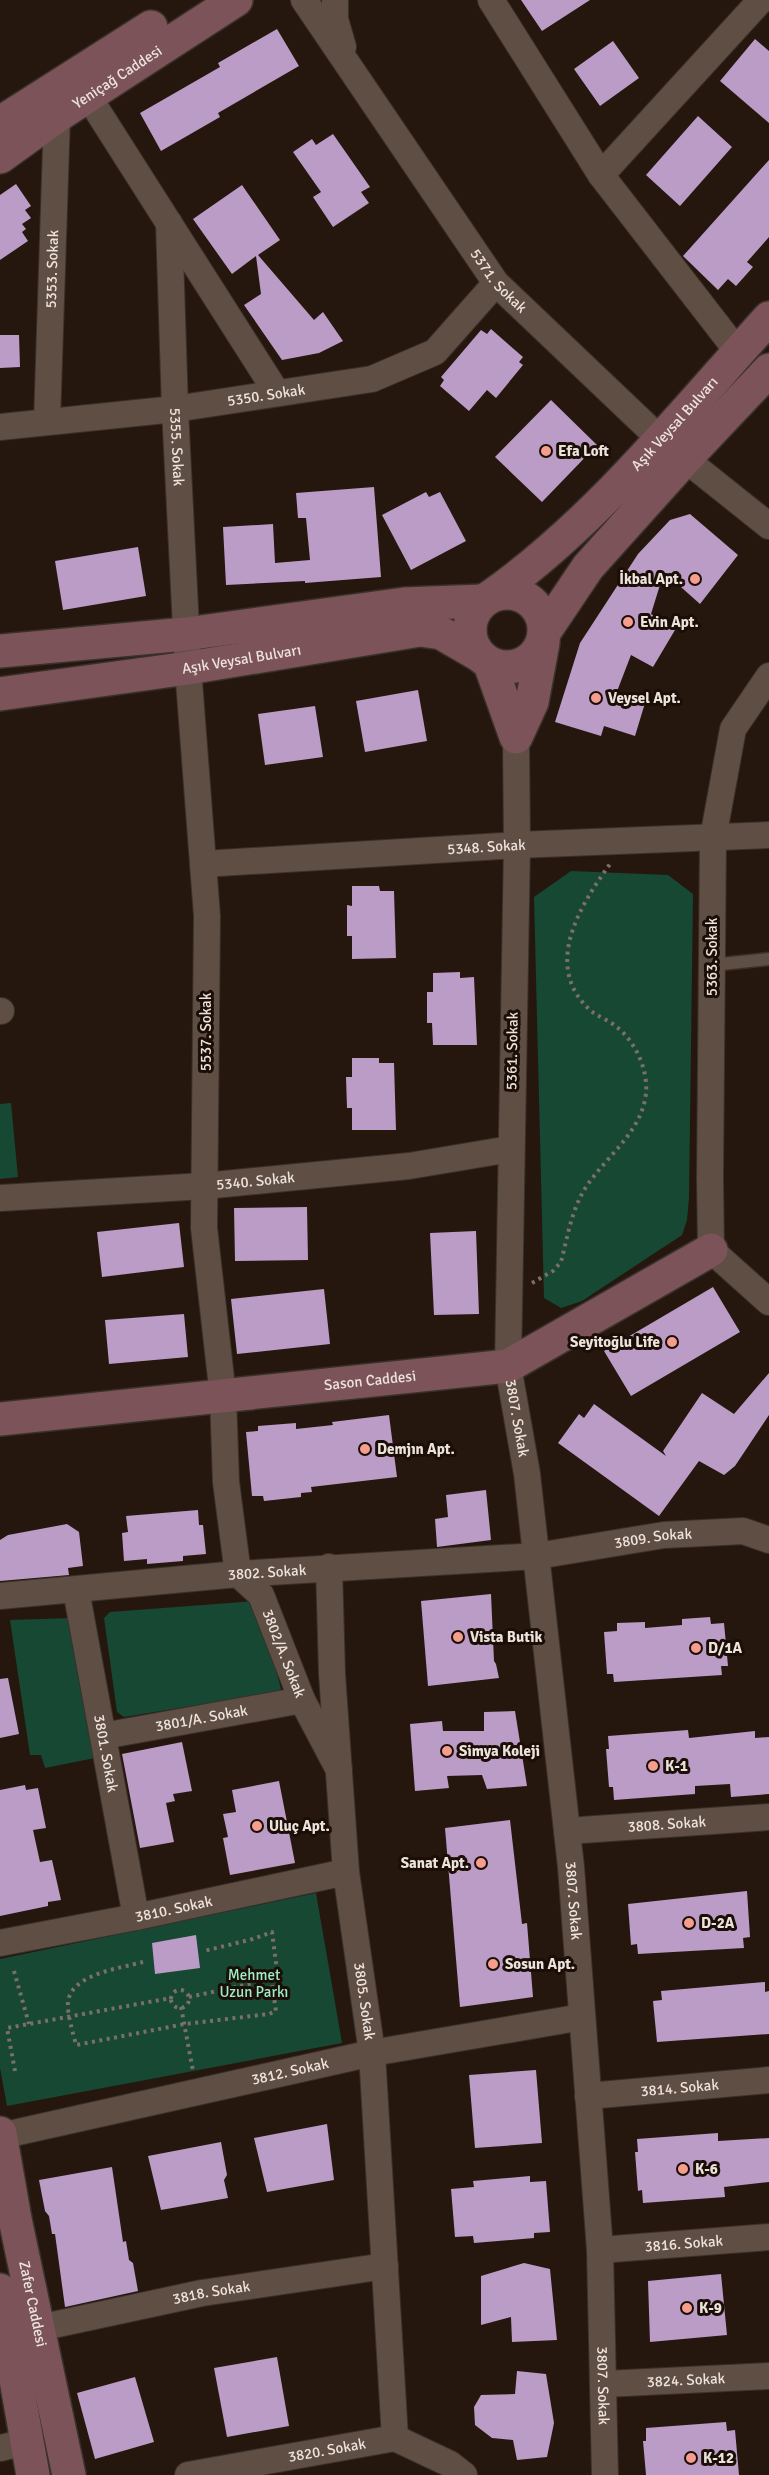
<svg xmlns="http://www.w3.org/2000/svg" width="769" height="2475" font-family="Signika,sans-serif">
<rect width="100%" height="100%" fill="#25170e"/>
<path fill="#164834" d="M 571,871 L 668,875 L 693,894 L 689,1198 L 687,1220 L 682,1235 L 582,1301 L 561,1308 L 544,1298 L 534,897 Z
M 11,1103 L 18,1177 L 0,1179 L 0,1104 Z
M 256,1601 L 259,1606 L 281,1689 L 277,1692 L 124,1717 L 117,1712 L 104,1618 L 110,1612 Z
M 72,1618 L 95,1758 L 45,1768 L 41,1755 L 30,1755 L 10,1620 Z
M 316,1893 L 342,2043 L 7,2106 L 0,2068 L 0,1959 Z"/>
<path fill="#ba9cc6" d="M 521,0 L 590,0 L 542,31 Z
M 277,29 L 299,66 L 218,113 L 220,117 L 161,151 L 140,113 L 220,67 L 218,63 Z
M 755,39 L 769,51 L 769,123 L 720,81 Z
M 613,41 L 639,78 L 600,106 L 574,69 Z
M 698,116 L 732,147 L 680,206 L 646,175 Z
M 333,134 L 370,187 L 361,192 L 369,203 L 333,227 L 313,197 L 321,192 L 293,152 L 312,139 L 316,145 Z
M 769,160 L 769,237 L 747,262 L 753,267 L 736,286 L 728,279 L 718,290 L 683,256 Z
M 16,184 L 31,206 L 25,210 L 31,218 L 22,224 L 26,229 L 22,232 L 28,241 L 0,260 L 0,195 Z
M 242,185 L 280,240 L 258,255 L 314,320 L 323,312 L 343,341 L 319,353 L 282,360 L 244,305 L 261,294 L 256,256 L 232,274 L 193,219 Z
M 491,329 L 523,357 L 519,362 L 523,365 L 496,398 L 487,390 L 469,411 L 440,386 L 444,380 L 441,377 L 481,330 L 487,334 Z
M 0,335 L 19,335 L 20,367 L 0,368 Z
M 551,400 L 597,445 L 542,502 L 495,457 Z
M 374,487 L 381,577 L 305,583 L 305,581 L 226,585 L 223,527 L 273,524 L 275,563 L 310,560 L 306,518 L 298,518 L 296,493 Z
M 426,492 L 429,497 L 440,492 L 466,541 L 411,570 L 382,515 Z
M 690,514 L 738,555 L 700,604 L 664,572 L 651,614 L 675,630 L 653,667 L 631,655 L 616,694 L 645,703 L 635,736 L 604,726 L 601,736 L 555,722 L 580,643 L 638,554 L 670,520 Z
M 138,547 L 146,596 L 63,610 L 55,561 Z
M 418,690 L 427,741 L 365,752 L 356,701 Z
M 315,706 L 323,757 L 265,765 L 258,714 Z
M 352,886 L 379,886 L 380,891 L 394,891 L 396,958 L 352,959 L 352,936 L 347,936 L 347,905 L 352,906 Z
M 460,972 L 460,978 L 474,977 L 477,1045 L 433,1045 L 432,1023 L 427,1023 L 427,992 L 433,992 L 433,973 Z
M 352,1058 L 379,1058 L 379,1063 L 394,1063 L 396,1130 L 352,1130 L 352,1108 L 347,1108 L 346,1077 L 352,1077 Z
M 307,1207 L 308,1260 L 235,1261 L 234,1208 Z
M 179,1223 L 184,1267 L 102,1277 L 97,1232 Z
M 476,1231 L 479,1314 L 434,1315 L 430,1233 Z
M 713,1287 L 740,1332 L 631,1396 L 604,1351 Z
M 324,1289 L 330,1344 L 237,1354 L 231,1299 Z
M 184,1314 L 188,1357 L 109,1364 L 105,1320 Z
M 769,1373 L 769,1415 L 735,1466 L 724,1475 L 699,1461 L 659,1516 L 558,1443 L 579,1414 L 584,1418 L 594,1404 L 666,1456 L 663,1451 L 702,1393 L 734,1414 Z
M 389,1415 L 397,1477 L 311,1487 L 312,1492 L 301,1493 L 301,1497 L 264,1501 L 263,1496 L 252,1496 L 246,1432 L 258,1431 L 258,1426 L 296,1423 L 296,1429 L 333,1425 L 332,1422 Z
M 486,1490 L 491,1540 L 437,1547 L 435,1519 L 448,1517 L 446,1495 Z
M 198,1510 L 199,1525 L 203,1525 L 206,1554 L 183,1556 L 183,1561 L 147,1564 L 147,1559 L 124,1561 L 122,1533 L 128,1532 L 126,1516 Z
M 67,1524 L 79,1532 L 83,1566 L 68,1568 L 69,1575 L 0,1581 L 0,1540 L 8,1535 Z
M 491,1594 L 494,1661 L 496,1664 L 499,1678 L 428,1686 L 421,1601 Z
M 710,1617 L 711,1624 L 724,1623 L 728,1666 L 721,1666 L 722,1675 L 614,1682 L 613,1674 L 607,1674 L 604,1632 L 617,1631 L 617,1623 L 645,1622 L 645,1628 L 682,1625 L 682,1619 Z
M 8,1678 L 19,1734 L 0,1738 L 0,1679 Z
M 515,1711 L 527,1786 L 487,1789 L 482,1775 L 447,1776 L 449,1788 L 415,1791 L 410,1724 L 442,1721 L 443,1731 L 484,1731 L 484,1712 Z
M 688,1730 L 689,1738 L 755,1731 L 755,1738 L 769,1737 L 769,1794 L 731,1797 L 730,1784 L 695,1786 L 695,1794 L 614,1800 L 613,1787 L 609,1787 L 606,1749 L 609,1749 L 608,1736 Z
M 182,1742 L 192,1791 L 173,1794 L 175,1801 L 166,1803 L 174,1842 L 140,1848 L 122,1754 Z
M 279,1781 L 295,1863 L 230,1875 L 223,1838 L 228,1837 L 223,1814 L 236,1812 L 232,1790 Z
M 25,1785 L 26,1790 L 38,1788 L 46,1828 L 33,1830 L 40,1862 L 52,1860 L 61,1900 L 48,1902 L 48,1906 L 0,1916 L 0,1790 Z
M 510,1820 L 522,1924 L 527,1923 L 533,1997 L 460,2007 L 445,1828 Z
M 747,1891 L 750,1937 L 743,1938 L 744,1948 L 638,1954 L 637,1944 L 631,1945 L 628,1904 Z
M 196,1935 L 200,1968 L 155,1974 L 152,1943 Z
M 765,1982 L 765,1992 L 769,1991 L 769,2034 L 657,2042 L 653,2001 L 662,2000 L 661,1991 Z
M 536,2070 L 542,2143 L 475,2148 L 469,2075 Z
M 327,2124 L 334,2180 L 267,2192 L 254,2138 Z
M 718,2133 L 718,2141 L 769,2138 L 769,2182 L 724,2187 L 725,2197 L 643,2203 L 642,2190 L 638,2191 L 635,2152 L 638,2152 L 637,2139 Z
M 221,2142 L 227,2175 L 224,2180 L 228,2198 L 161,2210 L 148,2156 Z
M 112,2167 L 123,2242 L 126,2241 L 129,2260 L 133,2263 L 138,2291 L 65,2307 L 55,2234 L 52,2234 L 49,2216 L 45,2211 L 39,2180 Z
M 530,2176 L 530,2182 L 546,2181 L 550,2232 L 534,2233 L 534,2238 L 474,2243 L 473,2236 L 455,2237 L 451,2189 L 474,2187 L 473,2181 Z
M 524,2263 L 550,2269 L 557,2340 L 512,2342 L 511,2317 L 481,2325 L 481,2276 Z
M 721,2274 L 727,2335 L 650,2342 L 648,2281 Z
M 277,2357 L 289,2426 L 227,2437 L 214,2368 Z
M 517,2371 L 546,2374 L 554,2423 L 547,2457 L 517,2460 L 513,2440 L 492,2438 L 475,2425 L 474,2407 L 481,2395 L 515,2394 Z
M 135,2377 L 154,2442 L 95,2459 L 77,2393 Z
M 726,2422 L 727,2431 L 735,2430 L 739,2475 L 646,2475 L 643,2441 L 646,2441 L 646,2428 Z"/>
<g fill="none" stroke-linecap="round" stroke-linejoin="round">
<defs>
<path id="lane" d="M 712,965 L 769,959"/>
<g id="street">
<path id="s1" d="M 304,0 L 496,283 L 660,439 L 769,526"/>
<path d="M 335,0 L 335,19 L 343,47"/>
<path d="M 491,0 L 601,175 L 738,352"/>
<path d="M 88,96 L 277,393"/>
<path d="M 601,175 L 761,0"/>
<path id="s2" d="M 169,223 L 175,409 L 188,668 L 207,916 L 204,1228 L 223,1396 L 226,1482 L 238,1574 L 261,1595 L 302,1700 L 339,1770"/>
<path id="s3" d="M 47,422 L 57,116"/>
<path id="s4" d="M 0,427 L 175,409 L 372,379 L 435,352 L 496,283"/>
<path d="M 769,676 L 733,729 L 713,838 L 710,1178 L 711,1250 L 769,1302"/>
<path id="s5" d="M 516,737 L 517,845 L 508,1366 L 527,1474 L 571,1867 L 600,2250 L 605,2475"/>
<path id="s6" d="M 203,864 L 517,845 L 769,835"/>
<path d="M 0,1011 L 1,1011"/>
<path id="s7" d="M 0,1198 L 204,1186 L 409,1166 L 510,1149"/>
<path id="s8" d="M 329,1567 L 332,1674 L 346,1872 L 372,2053 L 395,2438"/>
<path id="s9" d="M 76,1590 L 136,1917"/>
<path id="s10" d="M 0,1596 L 238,1574 L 537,1556 L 664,1535 L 743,1531 L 769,1540"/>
<path id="s11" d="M 103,1736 L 302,1700"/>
<path id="s12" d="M 567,1831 L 769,1817"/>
<path id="s13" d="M 0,1943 L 136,1917 L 346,1872"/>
<path id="s14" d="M 588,2096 L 769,2080"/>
<path id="s15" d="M 0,2136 L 372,2053 L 582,2017"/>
<path id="s16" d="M 600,2250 L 769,2237"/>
<path id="s17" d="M 39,2328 L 202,2293 L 385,2266"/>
<path id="s18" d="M 604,2384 L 769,2376"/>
<path d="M 395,2438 L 450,2464 L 464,2475"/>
<path d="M 0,2448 L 26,2442"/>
<path id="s19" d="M 188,2475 L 395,2438"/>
</g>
<g id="secondary">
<path d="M 0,123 L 151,27"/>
<path id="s20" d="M 0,157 L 57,116 L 236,0"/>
<circle cx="507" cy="630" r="37"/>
<path id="s21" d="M 493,595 C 598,520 683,413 769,318"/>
<path d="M 545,631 L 588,567 L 685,459 L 769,370"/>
<path d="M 0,651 L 186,634 L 404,604 L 482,601"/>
<path d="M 490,664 L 516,737 L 532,702 L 543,643"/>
<path id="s22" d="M 0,694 L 188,668 L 420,630 L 441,633 L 479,655"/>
<path id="s23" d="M 0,1419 L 508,1366 L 711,1250"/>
<path id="s24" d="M 0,2133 L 15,2219 L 69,2475"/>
<path d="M 0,2290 L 33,2475"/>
</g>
</defs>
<use href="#lane" stroke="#3a312c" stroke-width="15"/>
<use href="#street" stroke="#3a312c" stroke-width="28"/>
<use href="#secondary" stroke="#3a312c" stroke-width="36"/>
<path stroke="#7b6f67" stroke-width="4" stroke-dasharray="3 4.5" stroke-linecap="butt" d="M 532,1283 L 553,1271 L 561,1262 C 567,1239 571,1213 583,1192 C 602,1159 642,1134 646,1093 C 648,1070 636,1043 618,1028 C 610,1021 599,1017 591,1011 C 542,967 579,907 610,864
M 143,1962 C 121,1968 71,1974 68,2002 C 67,2015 73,2032 76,2045 L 185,2024 L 269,2014 L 276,2011 L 271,1979
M 14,1971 L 29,2024
M171 1999a9 9 0 1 1 18 0a9 9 0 1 1-18 0Z
M 189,1997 L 278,1978 L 272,1932 L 253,1939 L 204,1951
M 181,2007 L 193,2071
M 15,2071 L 7,2028 L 171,1998"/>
<use href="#lane" stroke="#5f4e44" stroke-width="12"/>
<use href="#street" stroke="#5f4e44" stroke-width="26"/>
<use href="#secondary" stroke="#7b5359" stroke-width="33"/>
</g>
<g fill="#f59d8f" stroke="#1b0e06" stroke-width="2">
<circle cx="546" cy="451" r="6"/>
<circle cx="695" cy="579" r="6"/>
<circle cx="628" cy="622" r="6"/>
<circle cx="596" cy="698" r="6"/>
<circle cx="672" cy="1342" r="6"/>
<circle cx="365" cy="1449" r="6"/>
<circle cx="458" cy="1637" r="6"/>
<circle cx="696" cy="1648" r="6"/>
<circle cx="447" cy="1751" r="6"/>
<circle cx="653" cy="1766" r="6"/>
<circle cx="257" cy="1826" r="6"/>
<circle cx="481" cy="1863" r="6"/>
<circle cx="689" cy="1923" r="6"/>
<circle cx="493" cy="1964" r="6"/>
<circle cx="683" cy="2169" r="6"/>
<circle cx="687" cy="2308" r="6"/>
<circle cx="691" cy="2458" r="6"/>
</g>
<g text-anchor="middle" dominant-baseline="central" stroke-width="6" stroke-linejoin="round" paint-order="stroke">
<g font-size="15" fill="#ede3dd" stroke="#1b0e06">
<text stroke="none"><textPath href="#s20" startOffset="142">Yeniçağ Caddesi</textPath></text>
<text stroke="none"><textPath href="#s3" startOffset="153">5353. Sokak</textPath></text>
<text stroke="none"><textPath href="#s1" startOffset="342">5371. Sokak</textPath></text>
<text stroke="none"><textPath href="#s4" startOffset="268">5350. Sokak</textPath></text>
<text stroke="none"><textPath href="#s21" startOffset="250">Aşık Veysal Bulvarı</textPath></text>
<text stroke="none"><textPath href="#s2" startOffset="224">5355. Sokak</textPath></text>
<text stroke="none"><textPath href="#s22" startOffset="244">Aşık Veysal Bulvarı</textPath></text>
<text stroke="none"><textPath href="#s6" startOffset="284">5348. Sokak</textPath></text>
<text transform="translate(712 957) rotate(-90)">5363. Sokak</text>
<text transform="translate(206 1032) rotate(-90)">5537. Sokak</text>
<text transform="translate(512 1051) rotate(-89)">5361. Sokak</text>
<text stroke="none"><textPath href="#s7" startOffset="256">5340. Sokak</textPath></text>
<text stroke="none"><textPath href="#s23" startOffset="372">Sason Caddesi</textPath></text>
<text stroke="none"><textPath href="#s5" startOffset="682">3807. Sokak</textPath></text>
<text stroke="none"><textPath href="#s10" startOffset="656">3809. Sokak</textPath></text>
<text stroke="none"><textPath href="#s10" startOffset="268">3802. Sokak</textPath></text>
<text stroke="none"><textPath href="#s2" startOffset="1448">3802/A. Sokak</textPath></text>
<text stroke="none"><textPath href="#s11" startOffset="100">3801/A. Sokak</textPath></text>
<text stroke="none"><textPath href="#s9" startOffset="166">3801. Sokak</textPath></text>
<text stroke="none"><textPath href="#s12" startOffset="100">3808. Sokak</textPath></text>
<text stroke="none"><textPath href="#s5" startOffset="1168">3807. Sokak</textPath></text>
<text stroke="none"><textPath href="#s13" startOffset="177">3810. Sokak</textPath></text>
<text stroke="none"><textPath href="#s8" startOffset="436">3805. Sokak</textPath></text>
<text stroke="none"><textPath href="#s15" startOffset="297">3812. Sokak</textPath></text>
<text stroke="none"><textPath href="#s14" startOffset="92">3814. Sokak</textPath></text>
<text stroke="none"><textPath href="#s16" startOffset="84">3816. Sokak</textPath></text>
<text stroke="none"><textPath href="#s17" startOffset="176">3818. Sokak</textPath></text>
<text stroke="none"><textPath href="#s24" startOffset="174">Zafer Caddesi</textPath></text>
<text stroke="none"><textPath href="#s18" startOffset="82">3824. Sokak</textPath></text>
<text stroke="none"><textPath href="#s5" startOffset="1654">3807. Sokak</textPath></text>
<text stroke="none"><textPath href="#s19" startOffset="141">3820. Sokak</textPath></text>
</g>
<g font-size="15" font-weight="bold" fill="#ede3dd" stroke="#1b0e06" text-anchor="start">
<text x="558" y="451">Efa Loft</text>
<text x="683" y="579" text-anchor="end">İkbal Apt.</text>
<text x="640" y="622">Evin Apt.</text>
<text x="608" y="698">Veysel Apt.</text>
<text x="660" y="1342" text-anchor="end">Seyitoğlu Life</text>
<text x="377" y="1449">Demjın Apt.</text>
<text x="470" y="1637">Vista Butik</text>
<text x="708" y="1648">D/1A</text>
<text x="459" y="1751">Simya Koleji</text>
<text x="665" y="1766">K-1</text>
<text x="269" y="1826">Uluç Apt.</text>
<text x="469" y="1863" text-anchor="end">Sanat Apt.</text>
<text x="701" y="1923">D-2A</text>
<text x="505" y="1964">Sosun Apt.</text>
<text x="695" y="2169">K-6</text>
<text x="699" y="2308">K-9</text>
<text x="703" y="2458">K-12</text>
</g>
<g font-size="15" fill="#9beec7" stroke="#1b0e06">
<text x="254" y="1975">Mehmet<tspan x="254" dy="17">Uzun Parkı</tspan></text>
</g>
</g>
</svg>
